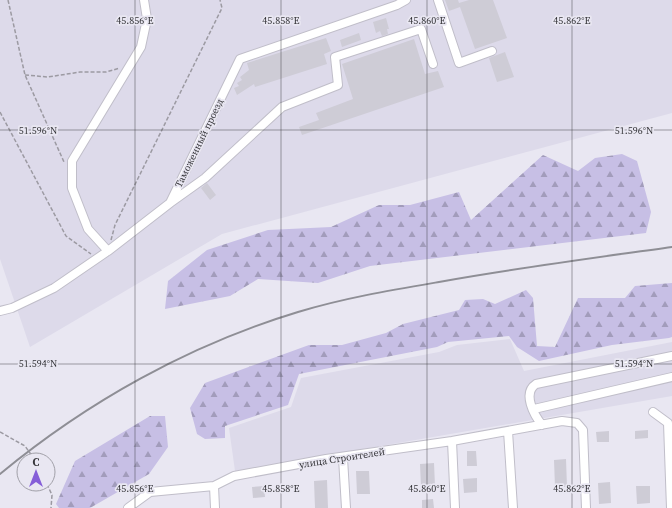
<svg xmlns="http://www.w3.org/2000/svg" width="672" height="508" font-family="'Source Serif 4',serif">
<defs>
<pattern id="forest-firs" width="22" height="20" patternUnits="userSpaceOnUse"><rect width="22" height="20" fill="#c7bfe5"/><path d="M5 1l3.5 6h-7zM16 11l3.5 6h-7z" fill="#a29cbb"/></pattern>
</defs>
<rect width="100%" height="100%" fill="#e9e7f2"/>
<path fill="#dddaea" d="M 0,0 L 672,0 L 672,113 L 222,234 L 30,347 L 0,259 Z
M 510,339 L 524,371 L 672,342 L 672,396 L 235,471 L 229,428 L 291,407 L 301,378 L 439,352 L 457,345 Z"/>
<path fill="url(#forest-firs)" d="M 622,154 L 637,161 L 651,212 L 646,233 L 370,266 L 318,283 L 258,279 L 230,296 L 165,309 L 168,281 L 207,250 L 268,230 L 331,227 L 379,205 L 410,205 L 459,192 L 471,220 L 543,155 L 578,171 L 595,158 Z
M 672,283 L 672,337 L 669,338 L 612,345 L 539,361 L 517,347 L 509,336 L 448,342 L 437,347 L 299,374 L 288,405 L 225,426 L 225,438 L 205,439 L 197,434 L 190,408 L 205,383 L 309,345 L 342,345 L 386,333 L 403,324 L 459,310 L 465,300 L 483,299 L 495,304 L 526,290 L 533,298 L 537,346 L 555,347 L 578,298 L 625,298 L 635,286 Z
M 150,416 L 165,416 L 168,447 L 149,474 L 90,508 L 59,508 L 56,504 L 75,461 Z"/>
<path fill="#ceccd6" d="M 445,0 L 458,0 L 459,3 L 469,0 L 493,0 L 507,38 L 475,49 L 460,7 L 449,11 Z
M 386,18 L 389,29 L 387,29 L 388,34 L 382,36 L 380,31 L 376,33 L 373,22 Z
M 359,33 L 361,40 L 342,47 L 340,40 Z
M 326,38 L 331,51 L 324,54 L 327,64 L 255,87 L 254,84 L 237,95 L 234,88 L 239,86 L 237,83 L 242,80 L 240,77 L 249,70 L 247,63 Z
M 414,39 L 425,74 L 438,71 L 444,87 L 302,135 L 299,127 L 319,120 L 316,113 L 353,99 L 342,64 Z
M 505,52 L 514,77 L 497,82 L 489,58 Z
M 207,183 L 216,195 L 210,200 L 201,188 Z
M 648,430 L 648,438 L 635,439 L 635,431 Z
M 609,431 L 609,442 L 597,442 L 596,432 Z
M 467,451 L 476,451 L 477,466 L 467,466 Z
M 566,459 L 567,487 L 555,487 L 554,460 Z
M 434,463 L 435,486 L 421,487 L 420,464 Z
M 356,471 L 369,471 L 370,494 L 357,494 Z
M 477,478 L 477,492 L 464,493 L 463,479 Z
M 327,480 L 328,508 L 315,508 L 314,481 Z
M 610,482 L 611,503 L 599,504 L 598,483 Z
M 264,486 L 265,497 L 253,498 L 252,487 Z
M 636,486 L 650,486 L 650,503 L 637,504 Z
M 433,499 L 434,508 L 422,508 L 422,500 Z"/>
<g fill="none" stroke-linecap="round" stroke-linejoin="round">
<defs>
<path id="minor" d="M 438,0 L 459,63 L 492,51
M 170,203 L 205,178 L 282,107 L 338,85 L 335,57 L 421,29 L 433,64
M 108,251 L 88,229 L 72,188 L 72,161 L 141,47 L 147,19 L 144,0
M 0,311 L 12,308 L 54,288 L 108,251 L 170,203 L 240,59 L 397,5 L 406,0
M 534,409 L 672,377
M 653,412 L 668,423 L 671,508
M 542,425 C 534,415 522,393 536,384 L 672,356
M 508,431 L 513,508
M 452,441 L 455,508
M 343,458 L 346,508
M 214,486 L 215,508
M 128,508 L 150,492 L 214,486 L 234,476 L 326,459 L 452,441 L 562,421 L 577,423 L 583,430 L 586,508"/>
</defs>
<use href="#minor" stroke="#c0bec9" stroke-width="10"/>
<path stroke="#9c9aa2" stroke-width="1.5" stroke-dasharray="4 2" stroke-linecap="butt" d="M 8,0 L 25,75 L 64,162
M 25,75 L 48,77 L 80,72 L 106,72 L 120,68
M 0,112 L 66,236 L 91,254
M 111,240 L 115,225 L 222,8 L 220,0
M 0,432 L 25,446 L 35,460
M 47,484 L 52,495 L 51,508"/>
<use href="#minor" stroke="#fff" stroke-width="8"/>
<path stroke="#8e8e95" stroke-width="2" d="M 0,474 C 87,402 189,345 298,312 C 344,298 392,290 439,282 C 516,268 594,258 672,247"/>
</g>
<path fill="none" stroke="#353539" stroke-width="1" stroke-opacity="0.45" d="M 135,0 L 135,508M 281,0 L 281,508M 427,0 L 427,508M 572,0 L 572,508M 0,130 L 672,130M 0,364 L 672,364"/>
<g text-anchor="middle" dominant-baseline="central" stroke-width="3.5" stroke-linejoin="round" paint-order="stroke">
<g font-size="10" fill="#353539" stroke="#e9e7f2">
<text transform="translate(199 143) rotate(-64)">Таможенный проезд</text>
<text transform="translate(342 458) rotate(-9)">улица Строителей</text>
</g>
</g>
<g font-size="10" text-anchor="middle" fill="#353539" stroke="#e9e7f2" stroke-width="3.5" stroke-linejoin="round" paint-order="stroke">
<text x="135" y="24">45.856°E</text>
<text x="281" y="24">45.858°E</text>
<text x="427" y="24">45.860°E</text>
<text x="572" y="24">45.862°E</text>
<text x="38" y="134">51.596°N</text>
<text x="634" y="134">51.596°N</text>
<text x="38" y="367">51.594°N</text>
<text x="634" y="367">51.594°N</text>
<text x="135" y="492">45.856°E</text>
<text x="281" y="492">45.858°E</text>
<text x="427" y="492">45.860°E</text>
<text x="572" y="492">45.862°E</text>
</g>
<g transform="translate(36 472)"><circle r="19" fill="#e9e7f2" stroke="#a1a0a8"/>
<path d="M0-3L7 15L0 10L-7 15Z" fill="#855ed8"/>
<text y="-6" font-size="11" font-weight="bold" text-anchor="middle" fill="#353539">С</text>
</g>
</svg>
